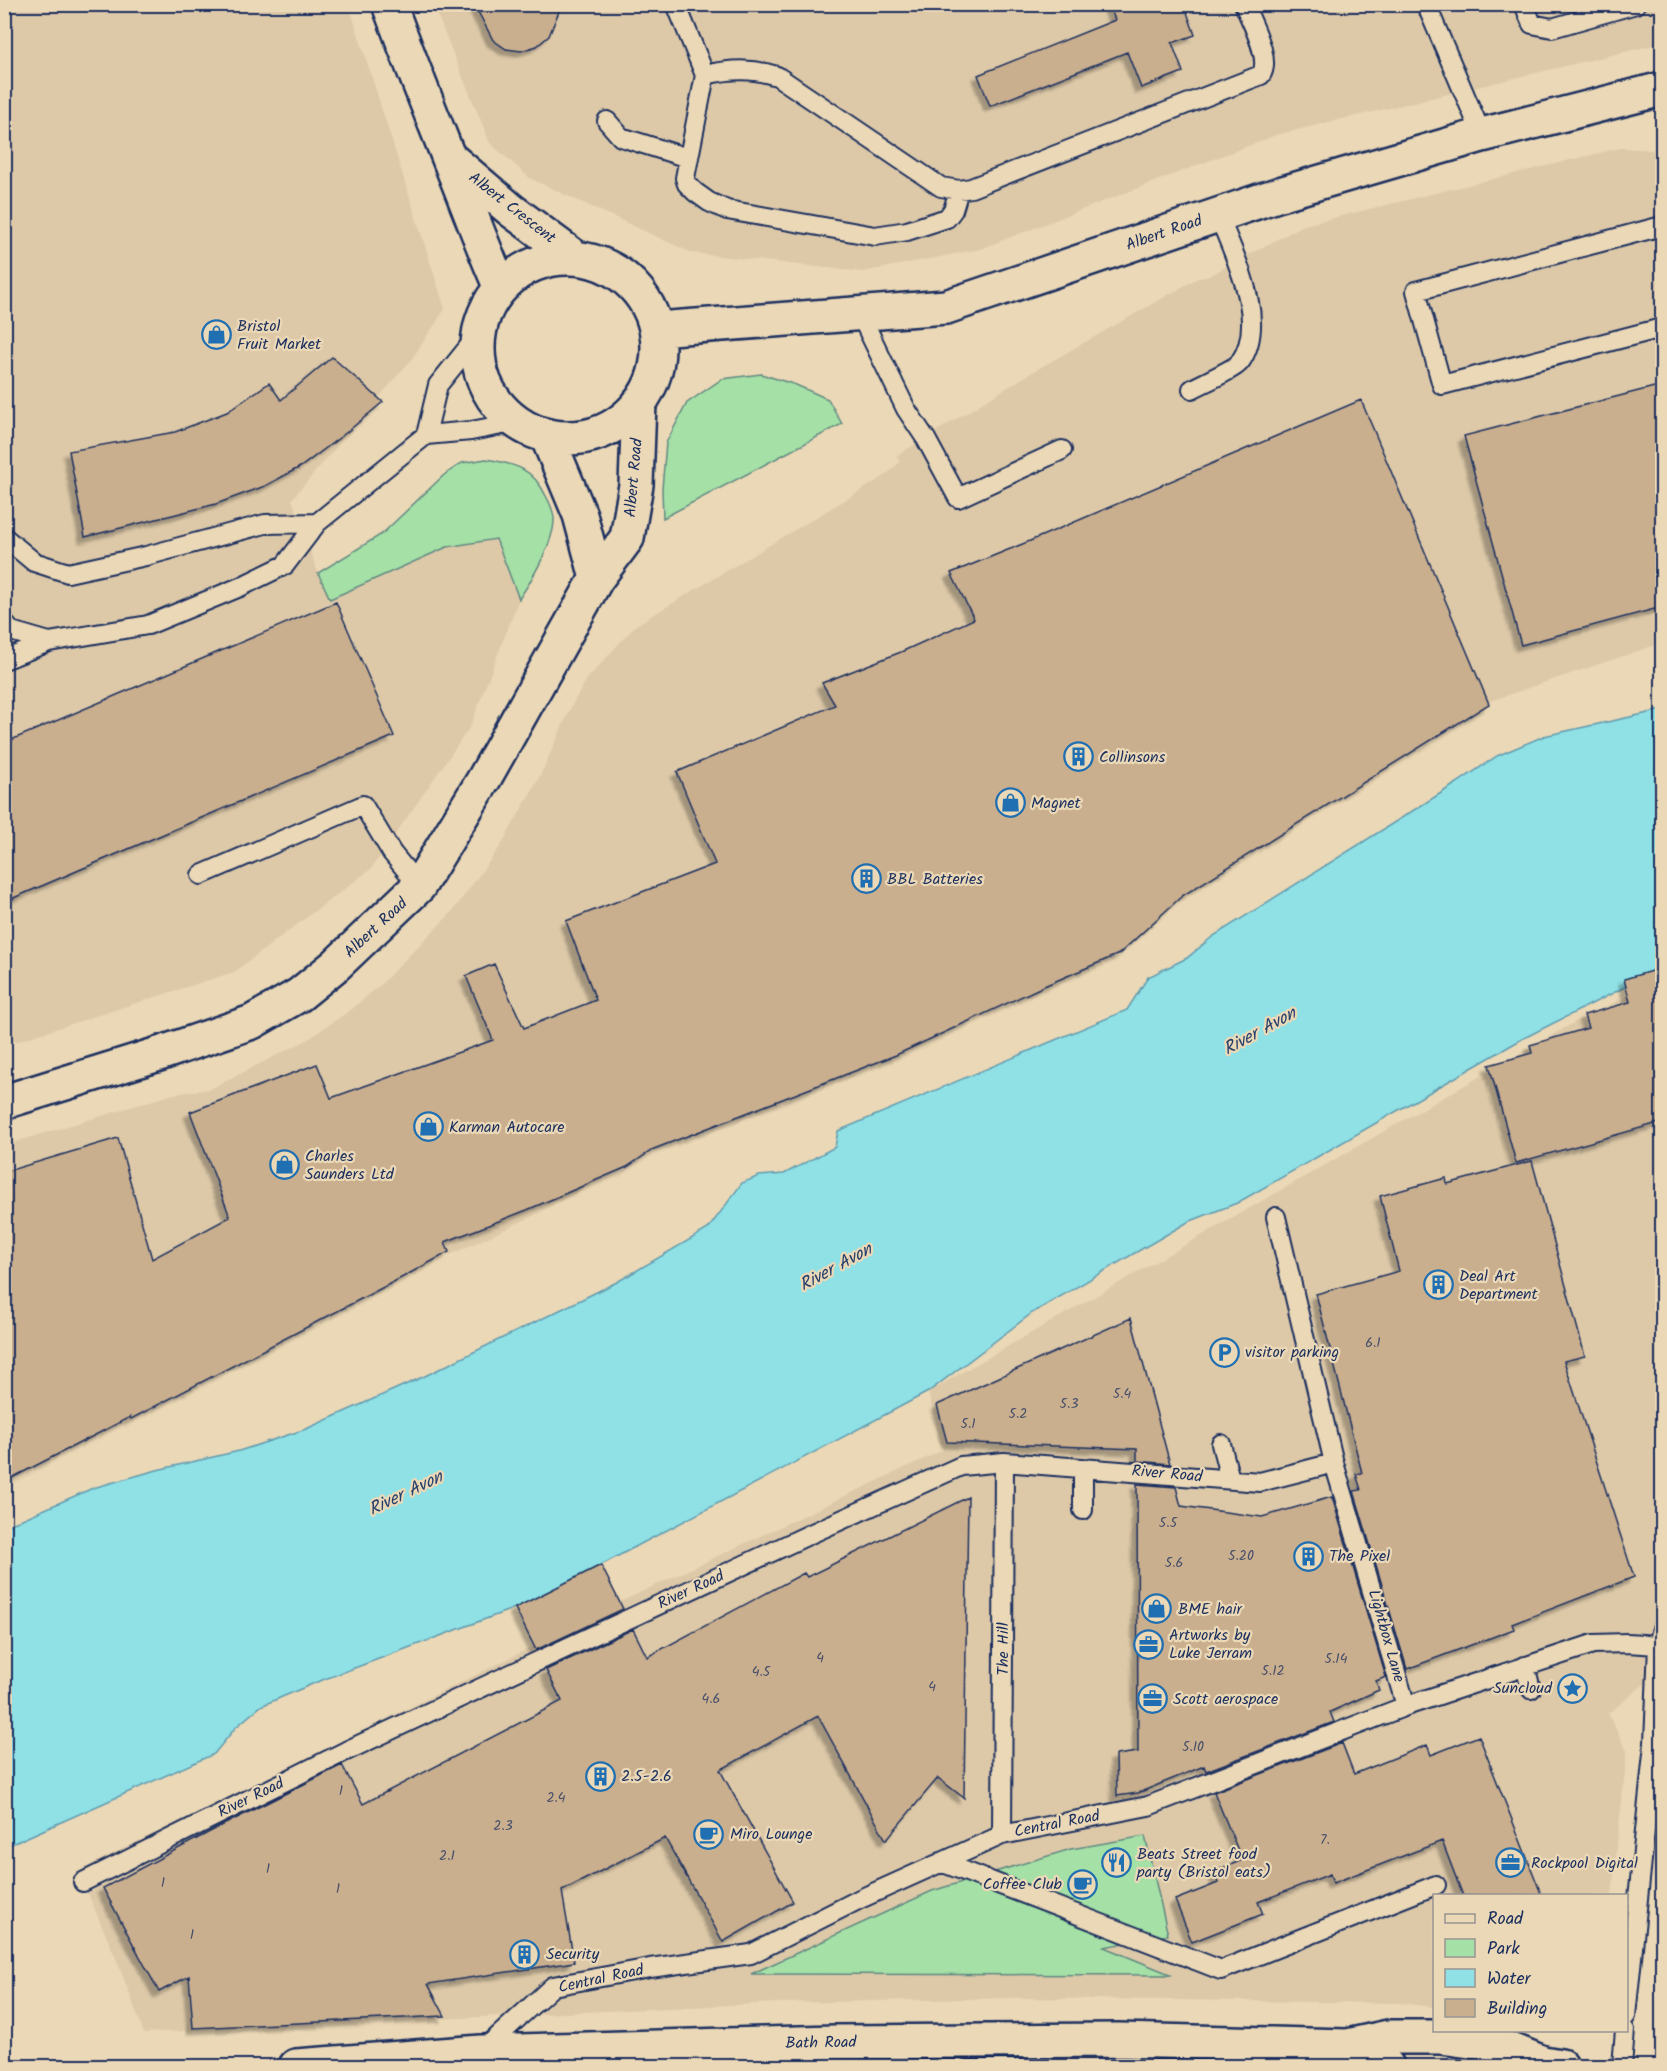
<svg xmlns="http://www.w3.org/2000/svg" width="1667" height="2071" font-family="Kalam,sans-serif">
<defs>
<filter id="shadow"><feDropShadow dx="-5.5" dy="5.5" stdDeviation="1.5" flood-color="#0004"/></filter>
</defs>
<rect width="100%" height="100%" fill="#ebd8b6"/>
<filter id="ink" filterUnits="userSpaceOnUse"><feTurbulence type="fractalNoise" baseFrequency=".0167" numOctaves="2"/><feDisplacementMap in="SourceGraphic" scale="12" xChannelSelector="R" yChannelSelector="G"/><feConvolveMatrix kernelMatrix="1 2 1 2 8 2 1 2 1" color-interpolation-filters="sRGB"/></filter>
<g filter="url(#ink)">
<path fill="#ddc9a8" d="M 1662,4 L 1662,43 L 1276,135 L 980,249 L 863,272 L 692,253 L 531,179 L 490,143 L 433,5 Z
M 5,5 L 349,5 L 445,309 L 411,360 L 292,499 L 318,573 L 330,599 L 447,547 L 496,539 L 519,599 L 470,727 L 371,869 L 234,972 L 5,1045 Z
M 1620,148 L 1654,150 L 1662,155 L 1662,643 L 1481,704 L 1252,853 L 1182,896 L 1119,954 L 1044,986 L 896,1055 L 654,1149 L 535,1215 L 401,1278 L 5,1483 L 5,1145 L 174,1094 L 210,1089 L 307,1040 L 352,1009 L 380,985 L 452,912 L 502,844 L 540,776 L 572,705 L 587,679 L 636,625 L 885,476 L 900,462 L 896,456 L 1036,370 L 1198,278 L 1207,277 L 1304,225 Z
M 1662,979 L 1662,1669 L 1608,1714 L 1627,1751 L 1612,1895 L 1434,1896 L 1434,2007 L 1399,2003 L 1017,1998 L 778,2003 L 144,2033 L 116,1958 L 78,1871 L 534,1646 L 515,1608 L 601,1565 L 620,1602 L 943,1450 L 928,1392 L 1577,1021 Z"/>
<path fill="#a5e0a6" stroke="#608882" stroke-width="1.5" d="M 761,374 L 796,385 L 828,399 L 842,424 L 663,518 L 662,489 L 666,443 L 687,403 L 722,379 Z
M 486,459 C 515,464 533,468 546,496 C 550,503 553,510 554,518 C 555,541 531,581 519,599 L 496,539 L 447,547 L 330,599 L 318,573 L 382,534 L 444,475 L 462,463 Z
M 1145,1836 L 1168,1935 L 1104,1947 L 1172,1975 L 751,1974 L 932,1891 L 1071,1849 Z"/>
<path fill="#8fe1e5" stroke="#619aaf" stroke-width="1.5" d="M 1662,710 L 1662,971 L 1631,984 L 1522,1039 L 1237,1203 L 1188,1222 L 1032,1313 L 928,1392 L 601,1565 L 515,1608 L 317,1682 L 261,1706 L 236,1727 L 214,1754 L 5,1847 L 4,1527 L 93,1488 L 157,1470 L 239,1451 L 306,1429 L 425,1376 L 617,1282 L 708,1229 L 742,1183 L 759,1176 L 784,1174 L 835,1147 L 838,1131 L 1127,1010 L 1148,977 L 1187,958 L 1212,937 L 1457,783 L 1497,756 L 1544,736 Z"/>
<path fill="#caaf8e" stroke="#1b2f5e" stroke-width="1.5" filter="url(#shadow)" d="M 474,4 L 562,4 L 549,36 L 537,46 L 521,51 L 506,49 L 493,40 Z
M 1109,4 L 1184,4 L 1195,35 L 1172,43 L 1183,72 L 1141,88 L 1127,52 L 990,106 L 978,75 L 1115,20 Z
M 332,357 L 383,402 L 347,432 L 302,466 L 265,486 L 216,504 L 85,537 L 69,451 L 175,432 L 227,412 L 269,383 L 281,400 Z
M 1662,385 L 1662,607 L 1521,645 L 1464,436 Z
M 1361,400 L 1489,704 L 1182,896 L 1119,954 L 1044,986 L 896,1055 L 654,1149 L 627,1167 L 527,1210 L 445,1242 L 449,1252 L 401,1278 L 131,1419 L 130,1417 L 4,1482 L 4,1172 L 118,1138 L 152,1259 L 230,1217 L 190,1112 L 317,1064 L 331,1098 L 493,1040 L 466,976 L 494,964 L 524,1028 L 596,1000 L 566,921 L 715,864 L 677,772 L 835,705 L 822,683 L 901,652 L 974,619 L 951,573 L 1030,541 Z
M 336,602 L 394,736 L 4,902 L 4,743 Z
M 1662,968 L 1662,1122 L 1516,1163 L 1489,1065 L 1532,1053 L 1530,1045 L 1588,1028 L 1584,1015 L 1630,1002 L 1624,979 Z
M 1532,1161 L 1585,1356 L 1564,1361 L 1634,1577 L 1512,1624 L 1514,1629 L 1407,1669 L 1354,1491 L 1361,1490 L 1356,1474 L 1362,1473 L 1316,1294 L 1399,1271 L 1380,1196 L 1446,1178 L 1447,1184 Z
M 1131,1318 L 1170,1464 L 1137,1461 L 1137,1449 L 947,1442 L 937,1405 Z
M 1137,1484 L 1176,1487 L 1181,1506 L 1262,1517 L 1332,1497 L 1386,1677 L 1376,1681 L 1379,1690 L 1330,1712 L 1334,1722 L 1206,1771 L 1204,1766 L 1138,1793 L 1117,1796 L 1116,1755 L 1138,1752 Z
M 968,1497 L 964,1798 L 938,1778 L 886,1840 L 818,1716 L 720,1770 L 793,1902 L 723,1942 L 665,1838 L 562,1891 L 574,1962 L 428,1984 L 445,2016 L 193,2028 L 189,1976 L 159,1992 L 103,1888 L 225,1824 L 342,1765 L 363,1804 L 562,1701 L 546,1670 L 633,1629 L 647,1657 L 804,1573 L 807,1577 Z
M 601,1565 L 623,1609 L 536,1650 L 515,1608 Z
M 1479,1736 L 1542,1896 L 1463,1896 L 1442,1841 L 1333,1883 L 1330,1874 L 1258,1902 L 1263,1914 L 1192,1942 L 1175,1900 L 1218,1883 L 1214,1872 L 1242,1860 L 1214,1792 L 1342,1743 L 1354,1774 L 1427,1745 L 1431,1755 Z"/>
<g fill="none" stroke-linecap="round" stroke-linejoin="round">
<defs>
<path id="lane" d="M 676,4 L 705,75 L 685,178 L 687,184 L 695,192 L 709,202 L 727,210 L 875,236 L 907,231 L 947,218 L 953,210 L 959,190
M 1426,4 L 1482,135
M 1524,4 L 1532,24 L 1552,28 L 1636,4
M 705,75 C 730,69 752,68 777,76 L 941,187 L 959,190 L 971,188 L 1261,75 C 1272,59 1251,22 1244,4
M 607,121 L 621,137 L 688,158
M 1662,226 L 1416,291 L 1442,385 L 1662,328
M 860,314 L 906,409 L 926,439 L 958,498 L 1062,450
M 1192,389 C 1201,384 1235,369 1240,362 C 1269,321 1234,256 1218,214
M 426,435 L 438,385 L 479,334
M 4,537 L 34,562 L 68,573 L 146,556 L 265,524 L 317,523
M 4,623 L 11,631 L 49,642
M 4,660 L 49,642 L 148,625 L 240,587 L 285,565 L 317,523 L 426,435 L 471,431 L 518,422
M 201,875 L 363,805 L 392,853 L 419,886
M 1276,1217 L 1334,1463 L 1406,1706
M 1221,1444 L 1230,1479
M 1083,1468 L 1083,1510
M 1525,1666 L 1531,1689
M 1002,1835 L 1004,1462
M 941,1862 L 1221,1970 L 1436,1885
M 83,1882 L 346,1751 L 808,1535 L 961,1466 L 1004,1462 L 1260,1482 L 1334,1463
M 1626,2016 L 1654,1743 L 1658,1645 L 1662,1629
M 482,2051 L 553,1986 L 650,1968 L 751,1954 L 860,1899 L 1002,1835 L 1148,1806 L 1406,1706 L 1593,1644 L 1627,1643 L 1658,1645
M 1622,2066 L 1625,2030"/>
<path id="secondary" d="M 389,4 C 412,67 437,128 461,189 C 474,222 486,255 501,288
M 451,159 L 511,210 L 576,258
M478 348a90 90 0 1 1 180 0a90 90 0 1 1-180 0Z
M 657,329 L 946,307 L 1283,193 L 1482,135 L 1662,89
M 547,436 L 580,515 L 597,578
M 4,1102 L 162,1053 L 252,1022 L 299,995 L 336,965 L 419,886 L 484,779 L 597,578 L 627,538 L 636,485 L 639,403"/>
<path id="highway" d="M 1347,2046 L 1387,2066
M 296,2066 L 481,2052 L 834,2042 L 1119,2040 L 1347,2046 L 1388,2037 L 1441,2037 L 1499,2045 L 1543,2063 L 1561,2066"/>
</defs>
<use href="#lane" stroke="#1b2f5e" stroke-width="22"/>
<use href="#secondary" stroke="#1b2f5e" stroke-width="38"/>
<use href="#highway" stroke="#1b2f5e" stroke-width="38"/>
<use href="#lane" stroke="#ebd8b6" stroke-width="18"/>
<use href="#secondary" stroke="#ebd8b6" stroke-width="33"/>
<use href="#highway" stroke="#ebd8b6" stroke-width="33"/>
</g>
</g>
<defs>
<symbol id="shop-ring" viewBox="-11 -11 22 22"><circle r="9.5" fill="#ebd8b6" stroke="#1f6fb2" stroke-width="1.5"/><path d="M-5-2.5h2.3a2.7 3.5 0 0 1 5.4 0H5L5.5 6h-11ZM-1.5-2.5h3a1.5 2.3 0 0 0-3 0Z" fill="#1f6fb2"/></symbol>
<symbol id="building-ring" viewBox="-11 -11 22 22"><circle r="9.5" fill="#ebd8b6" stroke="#1f6fb2" stroke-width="1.5"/><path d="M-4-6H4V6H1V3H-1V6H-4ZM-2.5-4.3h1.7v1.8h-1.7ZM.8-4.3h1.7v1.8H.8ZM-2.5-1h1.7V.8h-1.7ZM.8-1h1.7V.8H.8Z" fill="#1f6fb2"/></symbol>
<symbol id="parking-ring" viewBox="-11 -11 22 22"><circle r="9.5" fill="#ebd8b6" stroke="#1f6fb2" stroke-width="1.5"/><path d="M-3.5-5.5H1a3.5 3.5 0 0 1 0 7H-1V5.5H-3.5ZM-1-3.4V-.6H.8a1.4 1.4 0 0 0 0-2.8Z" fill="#1f6fb2"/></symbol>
<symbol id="office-ring" viewBox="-11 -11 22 22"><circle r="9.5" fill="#ebd8b6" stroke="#1f6fb2" stroke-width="1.5"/><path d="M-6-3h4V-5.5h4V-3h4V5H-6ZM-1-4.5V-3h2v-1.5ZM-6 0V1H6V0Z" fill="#1f6fb2"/></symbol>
<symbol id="sight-ring" viewBox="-11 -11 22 22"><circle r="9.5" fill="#ebd8b6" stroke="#1f6fb2" stroke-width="1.5"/><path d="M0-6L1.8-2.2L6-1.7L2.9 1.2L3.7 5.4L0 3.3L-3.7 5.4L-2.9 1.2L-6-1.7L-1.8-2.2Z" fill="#1f6fb2"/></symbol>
<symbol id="cafe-ring" viewBox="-11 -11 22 22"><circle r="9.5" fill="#ebd8b6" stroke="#1f6fb2" stroke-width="1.5"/><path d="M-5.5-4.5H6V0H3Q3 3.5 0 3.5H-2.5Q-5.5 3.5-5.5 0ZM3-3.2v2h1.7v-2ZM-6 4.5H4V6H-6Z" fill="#1f6fb2"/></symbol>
<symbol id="restaurant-ring" viewBox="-11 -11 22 22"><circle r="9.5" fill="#ebd8b6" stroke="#1f6fb2" stroke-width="1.5"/><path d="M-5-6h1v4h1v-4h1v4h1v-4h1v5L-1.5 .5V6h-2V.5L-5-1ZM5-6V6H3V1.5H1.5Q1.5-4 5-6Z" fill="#1f6fb2"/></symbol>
</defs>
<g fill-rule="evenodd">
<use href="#shop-ring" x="200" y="318" width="33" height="33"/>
<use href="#building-ring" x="1062" y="740" width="33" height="33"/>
<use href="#shop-ring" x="994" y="786" width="33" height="33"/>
<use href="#building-ring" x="850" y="862" width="33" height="33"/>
<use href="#shop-ring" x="412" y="1110" width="33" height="33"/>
<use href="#shop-ring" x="268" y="1148" width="33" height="33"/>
<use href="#building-ring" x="1422" y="1268" width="33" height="33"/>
<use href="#parking-ring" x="1208" y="1336" width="33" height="33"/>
<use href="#building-ring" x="1292" y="1540" width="33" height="33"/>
<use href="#shop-ring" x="1140" y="1592" width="33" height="33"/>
<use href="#office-ring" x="1132" y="1628" width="33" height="33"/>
<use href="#sight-ring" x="1556" y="1672" width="33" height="33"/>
<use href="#office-ring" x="1136" y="1682" width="33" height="33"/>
<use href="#building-ring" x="584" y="1760" width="33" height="33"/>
<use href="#cafe-ring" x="692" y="1818" width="33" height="33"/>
<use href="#restaurant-ring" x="1100" y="1846" width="33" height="33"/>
<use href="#office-ring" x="1494" y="1846" width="33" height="33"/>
<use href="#cafe-ring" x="1066" y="1868" width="33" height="33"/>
<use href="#building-ring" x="508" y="1938" width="33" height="33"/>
</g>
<g text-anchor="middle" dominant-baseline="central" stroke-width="4.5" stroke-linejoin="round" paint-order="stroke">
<g font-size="14" fill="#474f6a">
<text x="1373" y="1343">6.1</text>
<text x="1122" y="1394">5.4</text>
<text x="1069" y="1404">5.3</text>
<text x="1018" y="1414">5.2</text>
<text x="968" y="1424">5.1</text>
<text x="1168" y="1523">5.5</text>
<text x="1241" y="1556">5.20</text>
<text x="1174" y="1563">5.6</text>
<text x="820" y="1658">4</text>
<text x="1336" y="1659">5.14</text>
<text x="1273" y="1671">5.12</text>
<text x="761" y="1672">4.5</text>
<text x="932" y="1687">4</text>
<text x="711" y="1699">4.6</text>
<text x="1193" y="1747">5.10</text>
<text x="341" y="1791">1</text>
<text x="556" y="1798">2.4</text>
<text x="503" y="1826">2.3</text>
<text x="1325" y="1840">7.</text>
<text x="447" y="1856">2.1</text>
<text x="268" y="1869">1</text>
<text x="163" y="1883">1</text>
<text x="338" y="1889">1</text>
<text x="192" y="1935">1</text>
</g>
<g font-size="16" fill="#1b2f5e" stroke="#ebd8b6">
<text transform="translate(512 208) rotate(38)">Albert Crescent</text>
<text transform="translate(1164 233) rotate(-19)">Albert Road</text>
<text transform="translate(634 478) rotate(-85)">Albert Road</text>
<text transform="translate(376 928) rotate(-43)">Albert Road</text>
<text transform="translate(1167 1474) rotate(5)">River Road</text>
<text transform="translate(691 1590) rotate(-25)">River Road</text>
<text transform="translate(1386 1636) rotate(74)">Lightbox Lane</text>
<text transform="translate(1003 1649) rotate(-90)">The Hill</text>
<text transform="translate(251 1798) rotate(-26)">River Road</text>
<text transform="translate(1057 1824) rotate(-11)">Central Road</text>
<text transform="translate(601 1979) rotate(-12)">Central Road</text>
<text transform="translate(821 2043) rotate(-1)">Bath Road</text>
</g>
<g font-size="16" fill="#1b2f5e" stroke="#ebd8b6" text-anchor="start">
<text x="237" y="326">Bristol<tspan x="237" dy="18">Fruit Market</tspan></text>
<text x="1099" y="757">Collinsons</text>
<text x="1031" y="803">Magnet</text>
<text x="887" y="879">BBL Batteries</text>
<text x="449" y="1127">Karman Autocare</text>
<text x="305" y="1156">Charles<tspan x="305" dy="18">Saunders Ltd</tspan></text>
<text x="1459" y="1276">Deal Art<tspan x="1459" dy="18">Department</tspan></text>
<text x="1245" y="1352">visitor parking</text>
<text x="1329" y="1556">The Pixel</text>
<text x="1178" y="1609">BME hair</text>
<text x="1169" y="1635">Artworks by<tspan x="1169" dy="18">Luke Jerram</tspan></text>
<text x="1552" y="1688" text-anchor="end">Suncloud</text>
<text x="1173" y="1699">Scott aerospace</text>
<text x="621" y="1776">2.5-2.6</text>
<text x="730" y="1834">Miro Lounge</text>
<text x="1137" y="1854">Beats Street food<tspan x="1137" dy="18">party (Bristol eats)</tspan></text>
<text x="1531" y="1863">Rockpool Digital</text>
<text x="1062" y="1884" text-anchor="end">Coffee Club</text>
<text x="546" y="1954">Security</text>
</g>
<g font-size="18" font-style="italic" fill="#27416c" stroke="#ebd8b6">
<text transform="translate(1260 1032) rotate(-29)">River Avon</text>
<text transform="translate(836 1268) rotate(-29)">River Avon</text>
<text transform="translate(406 1494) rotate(-26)">River Avon</text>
</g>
</g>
<rect width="1667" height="2071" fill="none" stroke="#ebd8b6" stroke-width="24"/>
<rect x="12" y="12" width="1643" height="2047" fill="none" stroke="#1b2f5e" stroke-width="2" filter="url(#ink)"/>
<rect x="1433" y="1894" width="195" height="138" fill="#ebd8b6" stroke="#989493" stroke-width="1.5"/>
<rect x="1445" y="1914" width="30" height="9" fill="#ebd8b6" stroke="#989493" stroke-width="1.5"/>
<text x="1487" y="1924" font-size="18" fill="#1b2f5e">Road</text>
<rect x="1445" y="1939" width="30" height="18" fill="#a5e0a6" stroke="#989493" stroke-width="1.5"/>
<text x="1487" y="1954" font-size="18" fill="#1b2f5e">Park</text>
<rect x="1445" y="1969" width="30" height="18" fill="#8fe1e5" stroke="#989493" stroke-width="1.5"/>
<text x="1487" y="1984" font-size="18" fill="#1b2f5e">Water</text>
<rect x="1445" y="1999" width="30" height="18" fill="#caaf8e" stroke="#989493" stroke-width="1.5"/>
<text x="1487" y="2014" font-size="18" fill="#1b2f5e">Building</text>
</svg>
